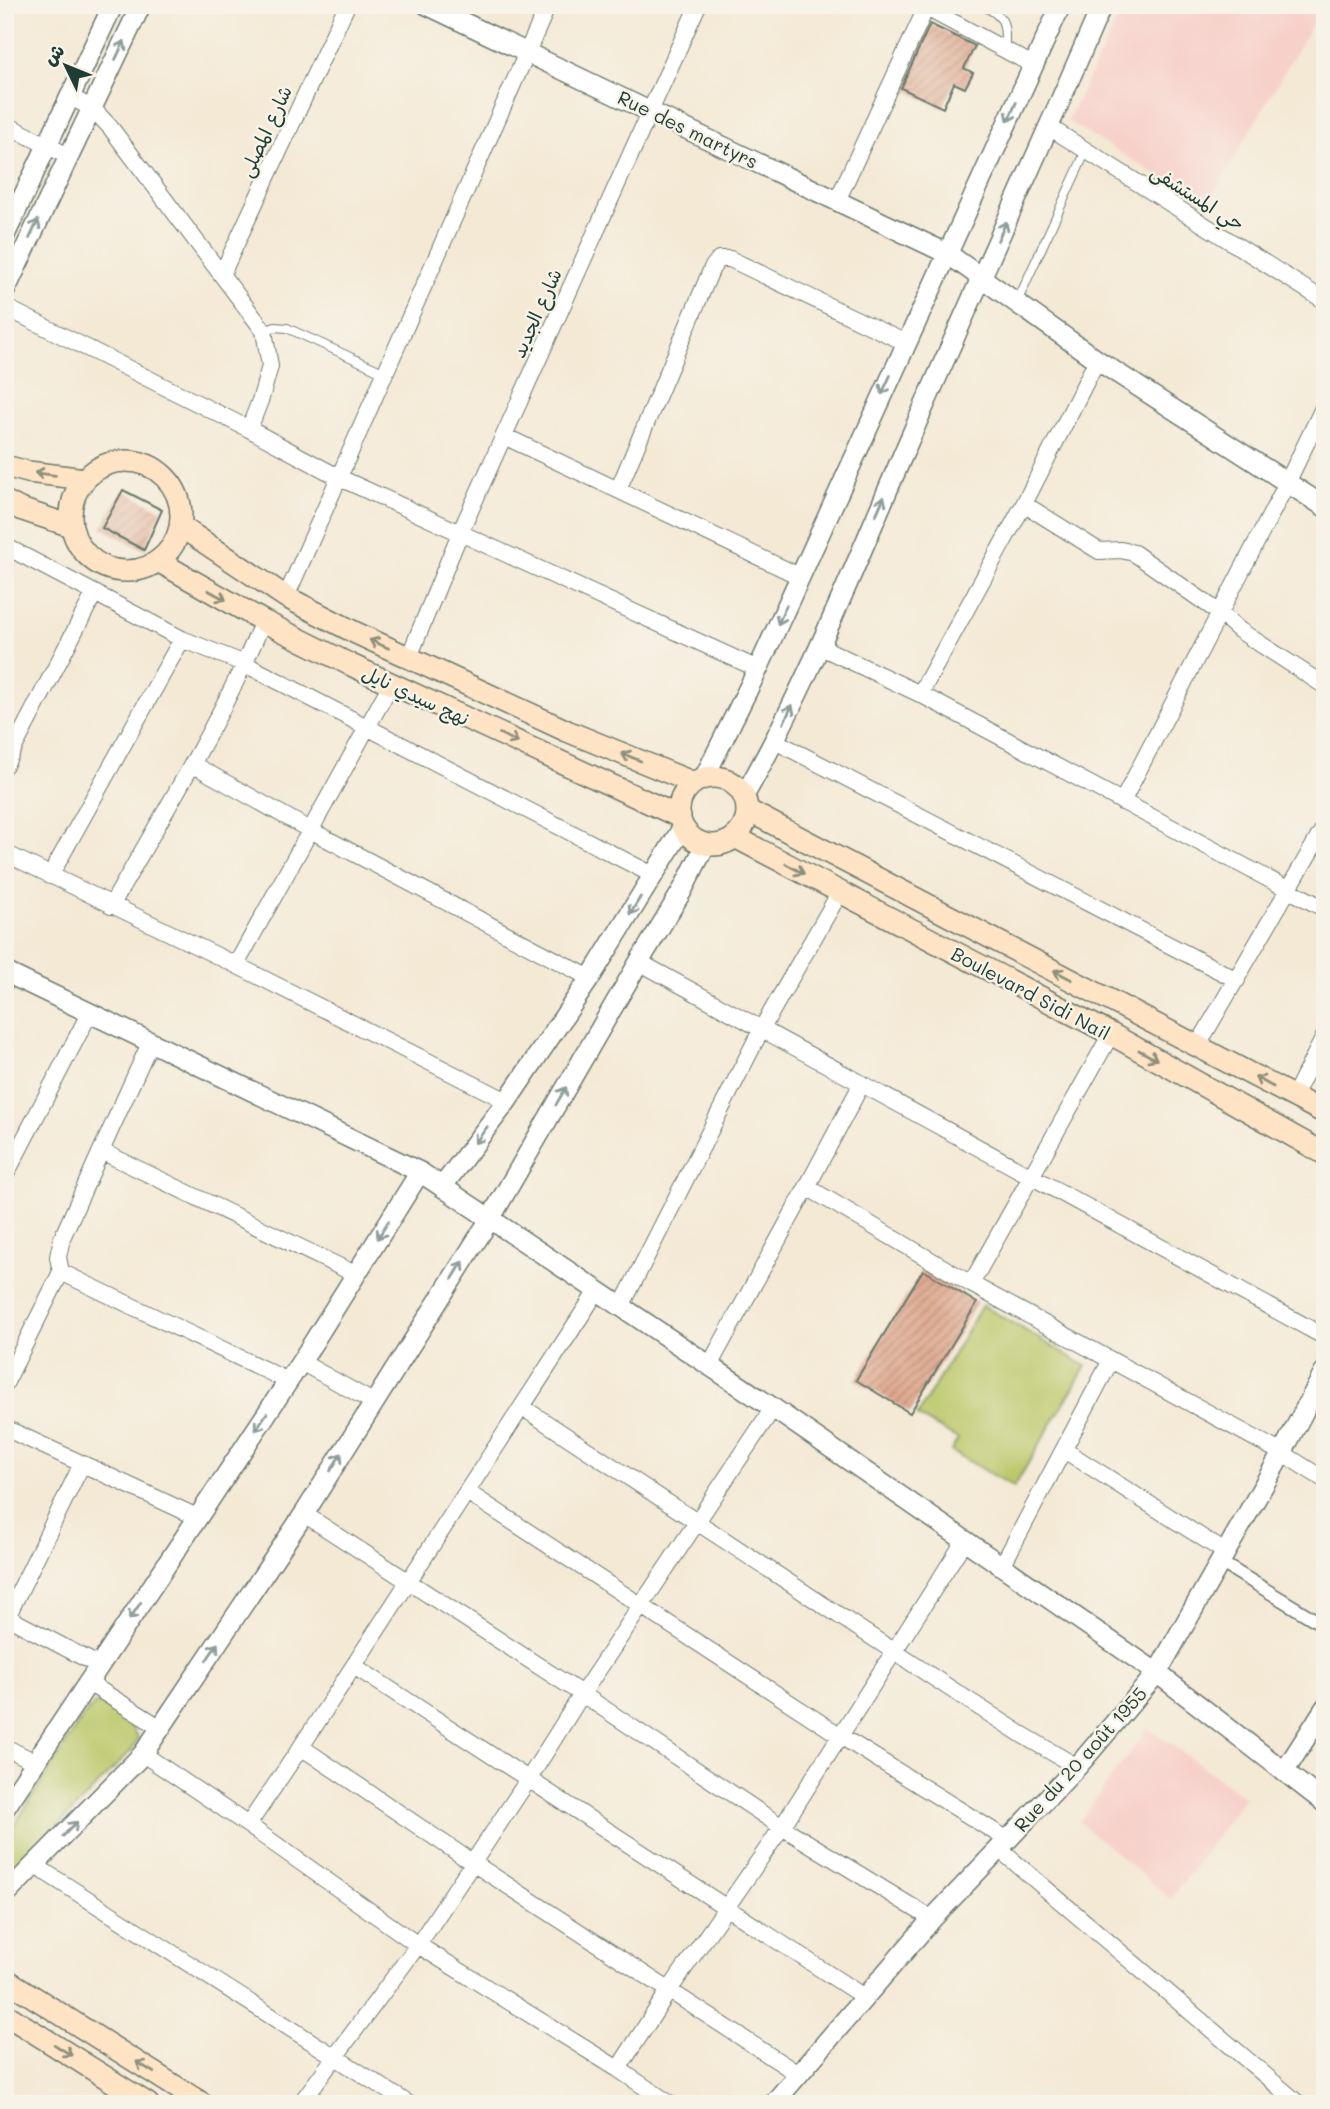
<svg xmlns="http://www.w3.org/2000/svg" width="1330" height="2109" font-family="Mali,'Playpen Sans Arabic',sans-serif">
<defs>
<pattern id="building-hatch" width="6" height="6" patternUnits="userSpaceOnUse" patternTransform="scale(1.75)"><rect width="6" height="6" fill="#e0a98f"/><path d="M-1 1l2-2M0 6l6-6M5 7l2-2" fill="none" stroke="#b58b76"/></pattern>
</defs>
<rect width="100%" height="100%" fill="#f7f3e8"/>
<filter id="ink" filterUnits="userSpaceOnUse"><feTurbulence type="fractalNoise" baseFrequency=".0143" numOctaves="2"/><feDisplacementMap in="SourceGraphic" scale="14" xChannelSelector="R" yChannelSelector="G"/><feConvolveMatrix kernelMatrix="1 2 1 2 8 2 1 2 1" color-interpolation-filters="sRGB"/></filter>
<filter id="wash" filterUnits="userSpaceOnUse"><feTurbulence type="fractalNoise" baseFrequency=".00686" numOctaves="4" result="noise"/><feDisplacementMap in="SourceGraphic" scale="28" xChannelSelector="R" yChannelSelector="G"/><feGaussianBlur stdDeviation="1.57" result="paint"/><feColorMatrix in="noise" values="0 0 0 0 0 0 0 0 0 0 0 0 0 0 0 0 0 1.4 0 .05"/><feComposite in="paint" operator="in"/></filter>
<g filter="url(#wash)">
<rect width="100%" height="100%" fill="#f4e9d5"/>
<path fill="#f7d0ca" d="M 1125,5 L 1323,5 L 1207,205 L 1067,121 Z
M 1148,1728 L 1245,1797 L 1171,1899 L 1079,1822 Z"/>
<path fill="#bbc86a" stroke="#6d824f" stroke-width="2" d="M 982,1305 L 1086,1366 L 1014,1487 L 951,1451 L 958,1439 L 917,1416 Z
M 105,1702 L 127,1719 L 138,1738 L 132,1750 L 5,1880 L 5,1840 L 80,1721 L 93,1705 Z"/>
<g id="blocks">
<path fill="url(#building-hatch)" d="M 930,24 L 975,46 L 964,68 L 973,73 L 965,88 L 954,83 L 943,108 L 901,88 Z
M 123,490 L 162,510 L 144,550 L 102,528 Z
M 923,1270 L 977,1303 L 910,1413 L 856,1380 Z"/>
</g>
</g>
<g filter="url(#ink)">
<use href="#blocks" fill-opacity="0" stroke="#6a796c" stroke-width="2"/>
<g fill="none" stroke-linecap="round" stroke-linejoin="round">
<defs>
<path id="service" d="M 982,5 C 1007,18 1005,23 1005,50
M 1017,302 L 1086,151
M 264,331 L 275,327 L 287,328 L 385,373"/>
<path id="pedestrian" d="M 1220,1562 L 1325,1626"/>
<path id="minor" d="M 921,5 L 1033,65
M 71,97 L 93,109 L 110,127 L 264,331 L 270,366 L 261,398 L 249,429
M 5,124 L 68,156
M 1049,127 L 1325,301
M 837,201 L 926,8
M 222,274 L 347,5
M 5,307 L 249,429 L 340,478 L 758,669
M 504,436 L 799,576
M 618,490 L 712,268 L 719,259 L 730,259 L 906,343
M 1024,504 L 1099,551 L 1121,550 L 1134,553 L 1220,613 L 1239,630 L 1325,686
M 5,546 L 182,639 L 245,664 L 653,875
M 286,597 L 548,5
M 819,646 L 920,694 L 1325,909
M 409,657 L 460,533 L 698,5
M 920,694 L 1024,504 L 1097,360
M 775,741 L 1237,980
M 192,764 L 310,830 L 590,978
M 5,765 L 94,594
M 1122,802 L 1287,483 L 1325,404
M 5,853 L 236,965 L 507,1101
M 50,876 L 182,639
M 111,906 C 164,812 222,720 263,621
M 639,962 L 1325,1337
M 236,965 L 391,684
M 1198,1045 L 1325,826
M 1293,1098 L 1325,1035
M 101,1151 L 150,1043
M 5,1176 L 89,1014
M 807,1187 L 861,1085
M 61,1272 L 58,1257 L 62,1238 L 101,1151 L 355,1274
M 971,1284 L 1111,1034
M 621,1307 L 761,1030 L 840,892
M 301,1362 L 373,1402
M 709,1366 L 807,1187 L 971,1284 L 1282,1453 L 1325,1480
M 5,1384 L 61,1272 L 288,1381
M 522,1407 L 951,1689 L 1021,1734 L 1077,1767
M 5,1428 L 197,1517
M 1064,1450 L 1225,1552
M 467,1492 L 839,1735 L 1008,1840
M 304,1514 L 582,1694 L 782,1827 L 932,1919
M 1002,1566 L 1111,1360
M 5,1616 L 98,1665
M 7,1617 L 82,1464
M 354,1666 L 864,1997
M 87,1682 L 161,1728
M 5,1747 L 35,1762
M 301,1747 L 473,1863 L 798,2074
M 143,1754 L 248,1825 L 418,1945 L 618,2069 L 670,2104
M 248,1825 L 301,1747 L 597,1291
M 999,1849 L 1299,2104
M 34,1865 L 409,2104
M 618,2069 L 670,1989 L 782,1827 L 965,1540
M 300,2104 L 418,1945 L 528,1780 L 582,1694 L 773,1408"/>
<path id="tertiary" d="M 427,5 L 948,254 L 1097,360 L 1325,507
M 5,235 L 113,5
M 5,291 L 141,5
M 704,778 L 758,669 L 1061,5
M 744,796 C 810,681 858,557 911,436 C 974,292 1040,149 1102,5
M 5,972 L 420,1172 L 773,1408 L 1157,1673 L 1325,1803
M 442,1187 L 507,1101 L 590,978 L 683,827
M 1284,1772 L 1325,1708
M 5,1808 L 301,1362 L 420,1172
M 5,1895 L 143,1754 L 304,1514 L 490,1219 L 639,962 L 682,891 L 706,844
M 773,2104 L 932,1919 L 1077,1767 L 1157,1673 L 1282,1453 L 1325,1371"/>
<path id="secondary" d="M71 516a55 55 0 1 1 110 0a55 55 0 1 1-110 0Z
M 5,466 L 28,472 L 85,479
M 5,501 L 20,509 L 71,526
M 180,526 L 286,597 L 356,633 L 567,731 L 694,783
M 158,561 L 263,621 L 351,665 L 680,817
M679 811a34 34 0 1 1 68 0a34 34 0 1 1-68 0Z
M 747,810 L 1325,1113
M 735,837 L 1111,1034 L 1325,1154
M 5,1979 L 203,2104
M 5,2014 L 148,2104"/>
</defs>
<use href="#service" stroke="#6a796c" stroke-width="10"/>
<use href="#pedestrian" stroke="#6a796c" stroke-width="15"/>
<use href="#minor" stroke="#6a796c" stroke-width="18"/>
<use href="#tertiary" stroke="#6a796c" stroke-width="22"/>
<use href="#secondary" stroke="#6a796c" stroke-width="24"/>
<use href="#service" stroke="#fff" stroke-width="8"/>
<use href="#pedestrian" stroke="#fff" stroke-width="12"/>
<use href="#minor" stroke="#fff" stroke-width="16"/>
<use href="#tertiary" stroke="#fff" stroke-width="19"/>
<use href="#secondary" stroke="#fee4c5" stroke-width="21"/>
</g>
<defs><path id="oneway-shaft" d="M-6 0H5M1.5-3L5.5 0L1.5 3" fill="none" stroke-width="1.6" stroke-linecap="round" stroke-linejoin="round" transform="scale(1.75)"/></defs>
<g stroke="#8f9e9a">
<use href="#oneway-shaft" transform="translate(120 50) rotate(-65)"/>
<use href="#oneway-shaft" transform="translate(1012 112) rotate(114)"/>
<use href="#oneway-shaft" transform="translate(34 229) rotate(-65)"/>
<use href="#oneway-shaft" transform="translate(1002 231) rotate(-65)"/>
<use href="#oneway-shaft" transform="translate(886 385) rotate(115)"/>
<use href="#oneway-shaft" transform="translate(880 506) rotate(-66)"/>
<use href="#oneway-shaft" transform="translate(782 615) rotate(114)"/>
<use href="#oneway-shaft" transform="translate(788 714) rotate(-65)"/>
<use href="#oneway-shaft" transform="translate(635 906) rotate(121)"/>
<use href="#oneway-shaft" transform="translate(561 1096) rotate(-60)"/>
<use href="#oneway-shaft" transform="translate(481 1135) rotate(127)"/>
<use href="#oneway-shaft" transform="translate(383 1230) rotate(122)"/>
<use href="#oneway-shaft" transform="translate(458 1270) rotate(-58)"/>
<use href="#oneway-shaft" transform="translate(261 1422) rotate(124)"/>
<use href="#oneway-shaft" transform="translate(336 1462) rotate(-58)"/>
<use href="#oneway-shaft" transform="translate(135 1611) rotate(124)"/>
<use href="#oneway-shaft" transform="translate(212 1652) rotate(-56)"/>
<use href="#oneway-shaft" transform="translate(70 1829) rotate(-45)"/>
</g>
<g stroke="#8e907c">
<use href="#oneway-shaft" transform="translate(45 474) rotate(-173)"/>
<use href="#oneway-shaft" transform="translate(217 595) rotate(29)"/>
<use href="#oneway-shaft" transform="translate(379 644) rotate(-156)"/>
<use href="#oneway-shaft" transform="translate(509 738) rotate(25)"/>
<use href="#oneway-shaft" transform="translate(631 757) rotate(-158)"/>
<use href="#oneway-shaft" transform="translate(795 869) rotate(28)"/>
<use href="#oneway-shaft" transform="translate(1063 975) rotate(-152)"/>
<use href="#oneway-shaft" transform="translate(1148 1055) rotate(29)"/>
<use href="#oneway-shaft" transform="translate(1264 1082) rotate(-151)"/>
<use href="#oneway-shaft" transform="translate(63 2050) rotate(32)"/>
<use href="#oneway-shaft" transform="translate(145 2067) rotate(-148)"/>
</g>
</g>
<g text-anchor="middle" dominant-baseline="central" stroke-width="5" stroke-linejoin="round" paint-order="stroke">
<g font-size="19" fill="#1f3d34" stroke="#f7f3e8">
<text transform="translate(688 129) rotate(26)">Rue des martyrs</text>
<text transform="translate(265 131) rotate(-65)">شارع المصلى</text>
<text transform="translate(1198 197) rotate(32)">حي المستشفى</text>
<text transform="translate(536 313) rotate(-66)">شارع الجديد</text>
<text transform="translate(416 695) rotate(25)">نهج سيدي نايل</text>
<text transform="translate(1031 993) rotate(28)">Boulevard Sidi Nail</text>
<text transform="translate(1080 1759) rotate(-48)">Rue du 20 août 1955</text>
</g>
</g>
<rect width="1330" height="2109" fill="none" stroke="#f7f3e8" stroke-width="28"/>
<g transform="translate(66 66) rotate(313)" stroke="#f7f3e8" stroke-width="5" paint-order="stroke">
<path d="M0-5L12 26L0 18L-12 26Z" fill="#1f3d34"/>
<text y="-10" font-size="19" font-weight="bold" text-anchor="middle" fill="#1f3d34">ش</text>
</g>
</svg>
